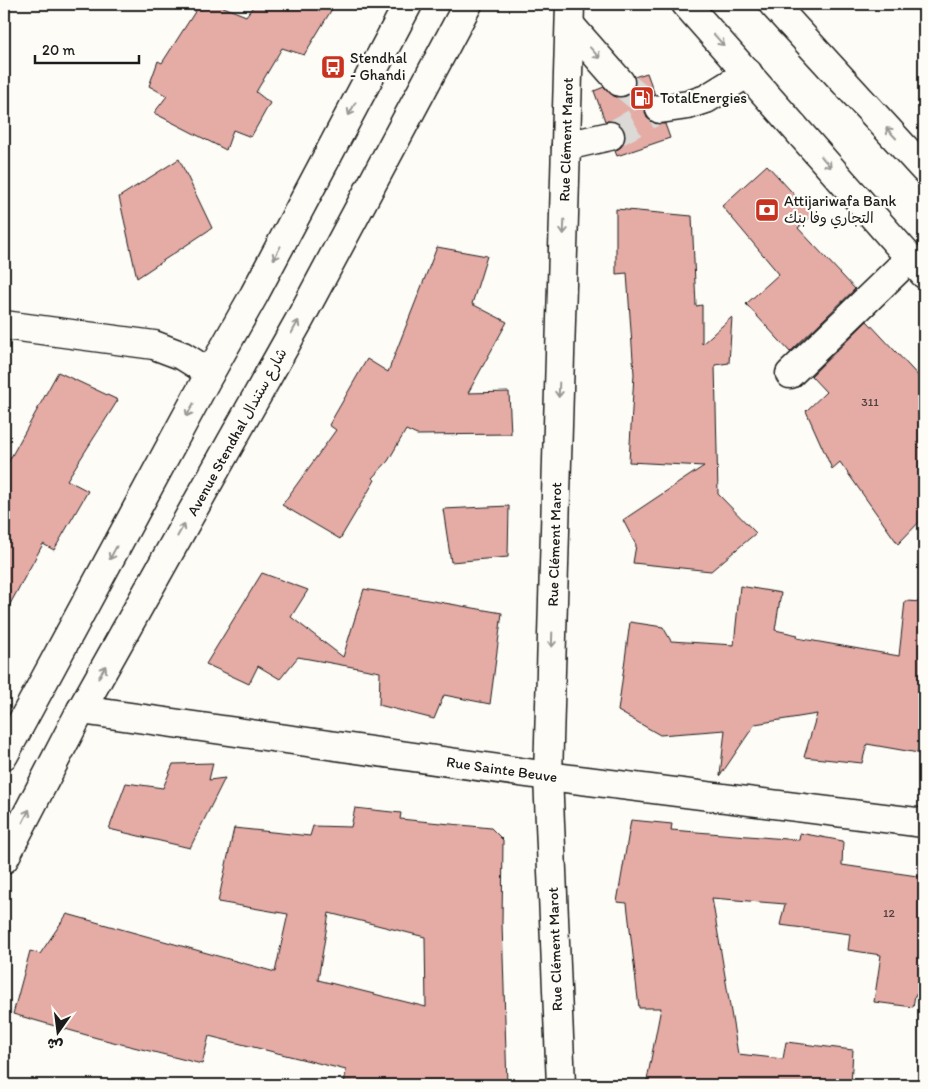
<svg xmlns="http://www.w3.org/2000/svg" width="928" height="1089" font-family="Itim,'Playpen Sans Arabic',sans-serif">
<rect width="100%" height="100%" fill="#fdfcf7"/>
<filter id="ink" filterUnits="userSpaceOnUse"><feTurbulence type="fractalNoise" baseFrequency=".02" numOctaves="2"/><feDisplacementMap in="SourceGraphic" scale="10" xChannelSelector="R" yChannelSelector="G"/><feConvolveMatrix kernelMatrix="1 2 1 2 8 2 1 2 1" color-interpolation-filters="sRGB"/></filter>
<g filter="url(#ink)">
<path fill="#e5aba5" stroke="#1c1c1c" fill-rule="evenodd" d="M 200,4 L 216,4 L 246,16 L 255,4 L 335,4 L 304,55 L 282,48 L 256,92 L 270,103 L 251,137 L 233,130 L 226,150 L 154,113 L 167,96 L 149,86 L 158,61 L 162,63 Z
M 647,73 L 655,95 L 650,97 L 646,103 L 645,112 L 647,118 L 654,123 L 665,124 L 670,138 L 617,156 L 615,151 L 621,147 L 625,141 L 625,132 L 622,126 L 615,121 L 605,121 L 594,91 L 604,87 L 615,97 L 624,97 L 630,94 L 635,87 L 634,77 Z
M 179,159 L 212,228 L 137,278 L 119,197 Z
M 767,165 L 813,215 L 798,228 L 855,289 L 790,352 L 746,304 L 779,274 L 722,206 Z
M 616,209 L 692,216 L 696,306 L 702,305 L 702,344 L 732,317 L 729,363 L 715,365 L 718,494 L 756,533 L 711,571 L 633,563 L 636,545 L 623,520 L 704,466 L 629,462 L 634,374 L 627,273 L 616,274 Z
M 437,247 L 487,256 L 472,304 L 507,322 L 468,393 L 509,392 L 511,434 L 417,435 L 406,430 L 388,461 L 372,478 L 375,480 L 340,539 L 282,505 L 336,430 L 329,425 L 367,359 L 388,372 Z
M 867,321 L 924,382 L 924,517 L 898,544 L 840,462 L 832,469 L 806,411 L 826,392 L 811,376 Z
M 58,372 L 118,400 L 67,480 L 88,491 L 54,550 L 43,544 L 4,615 L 4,470 Z
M 509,506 L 508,557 L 451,562 L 443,509 Z
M 262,573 L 308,590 L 291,617 L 343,657 L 364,589 L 502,613 L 490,704 L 444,695 L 434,719 L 379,705 L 380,672 L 298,657 L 280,679 L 258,666 L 249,684 L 206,664 Z
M 740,586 L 781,593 L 775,630 L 798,635 L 797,638 L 899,656 L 905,601 L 924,602 L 924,754 L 867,744 L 862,763 L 804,757 L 817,714 L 755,724 L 720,776 L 725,730 L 660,735 L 618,711 L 630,622 L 663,627 L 671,641 L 734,645 Z
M 213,763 L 209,780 L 225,778 L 190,848 L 109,829 L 126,783 L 163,788 L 173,764 Z
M 355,808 L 401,813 L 400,819 L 491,828 L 503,840 L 502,923 L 507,1085 L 344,1085 L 346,1070 L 209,1036 L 202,1064 L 97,1038 L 13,1014 L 30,951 L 40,954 L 67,914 L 275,972 L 288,914 L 218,902 L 234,828 L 310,836 L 313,826 L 351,827 ZM 329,913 L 425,937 L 426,1007 L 318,980 Z
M 631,820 L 672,824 L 671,830 L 799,840 L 800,833 L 843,841 L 842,865 L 924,877 L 924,996 L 915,995 L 913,1007 L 874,1002 L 881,955 L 848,950 L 850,934 L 780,925 L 785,904 L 712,898 L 738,1054 L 783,1059 L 786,1042 L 853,1050 L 851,1085 L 646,1085 L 661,1008 L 639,1008 L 627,903 L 617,902 Z"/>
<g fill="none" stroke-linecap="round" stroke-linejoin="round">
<path stroke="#dbdad6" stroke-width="28" stroke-dasharray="28 14" stroke-linecap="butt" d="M 620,82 L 637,96 L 660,109
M 610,136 L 660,109"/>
<defs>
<g id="minor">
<path d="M 570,25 L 620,82"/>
<path d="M 660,109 L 688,105 L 706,99 L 748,73"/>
<path d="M 566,146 L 610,136"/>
<path d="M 4,325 L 154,345 L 183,356 L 210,373"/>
<path d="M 790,374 L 910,258"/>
<path id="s1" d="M 81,710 L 548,776 L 924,823"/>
<path id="s2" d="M 561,1085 L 548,776 L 570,4"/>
</g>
<path id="major" d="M 686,4 L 924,274
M 773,4 L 924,169
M 4,755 L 210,373 L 254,295 L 408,4
M 4,859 L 81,710 L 300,319 L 468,4"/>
</defs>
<use href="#minor" stroke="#1c1c1c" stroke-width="31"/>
<use href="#major" stroke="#1c1c1c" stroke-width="31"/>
<use href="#minor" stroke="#fdfcf7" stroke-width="28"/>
<use href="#major" stroke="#fdfcf7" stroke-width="28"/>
</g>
<defs><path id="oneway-shaft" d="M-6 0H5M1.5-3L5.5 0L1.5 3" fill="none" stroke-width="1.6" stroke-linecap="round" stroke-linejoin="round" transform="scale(1.25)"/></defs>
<g stroke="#989794">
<use href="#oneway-shaft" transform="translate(719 40) rotate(48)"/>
<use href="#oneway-shaft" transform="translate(595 53) rotate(48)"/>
<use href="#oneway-shaft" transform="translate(352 109) rotate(118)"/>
<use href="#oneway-shaft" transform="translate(891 133) rotate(-133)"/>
<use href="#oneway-shaft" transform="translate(826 162) rotate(49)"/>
<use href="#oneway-shaft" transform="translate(564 227) rotate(92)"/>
<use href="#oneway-shaft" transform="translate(277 253) rotate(118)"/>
<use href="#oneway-shaft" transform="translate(295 327) rotate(-61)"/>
<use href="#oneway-shaft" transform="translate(559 390) rotate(92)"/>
<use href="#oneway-shaft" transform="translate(190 410) rotate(118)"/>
<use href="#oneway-shaft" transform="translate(181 530) rotate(-61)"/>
<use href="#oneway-shaft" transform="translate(113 553) rotate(118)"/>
<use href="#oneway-shaft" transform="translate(552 640) rotate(92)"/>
<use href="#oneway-shaft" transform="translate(102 672) rotate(-61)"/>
<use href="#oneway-shaft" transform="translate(26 816) rotate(-63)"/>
</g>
</g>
<defs>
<symbol id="bus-square" viewBox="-11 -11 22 22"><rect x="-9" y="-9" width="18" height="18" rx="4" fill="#c8321e" stroke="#fdfcf7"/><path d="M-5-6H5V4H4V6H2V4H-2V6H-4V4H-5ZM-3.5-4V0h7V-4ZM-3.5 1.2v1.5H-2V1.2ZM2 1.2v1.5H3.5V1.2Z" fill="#fff"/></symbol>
<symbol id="fuel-square" viewBox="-11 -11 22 22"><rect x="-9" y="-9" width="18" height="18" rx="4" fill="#c8321e" stroke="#fdfcf7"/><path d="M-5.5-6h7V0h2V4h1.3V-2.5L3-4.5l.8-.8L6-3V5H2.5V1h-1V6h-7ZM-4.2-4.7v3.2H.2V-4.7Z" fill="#fff"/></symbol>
<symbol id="bank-square" viewBox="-11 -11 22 22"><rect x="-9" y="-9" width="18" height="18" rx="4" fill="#c8321e" stroke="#fdfcf7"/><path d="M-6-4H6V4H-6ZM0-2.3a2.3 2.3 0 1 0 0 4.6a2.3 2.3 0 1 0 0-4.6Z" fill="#fff"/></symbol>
</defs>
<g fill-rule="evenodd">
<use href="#bus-square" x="319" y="53" width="28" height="28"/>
<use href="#fuel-square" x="628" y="84" width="28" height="28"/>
<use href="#bank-square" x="753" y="196" width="28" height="28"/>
</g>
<g text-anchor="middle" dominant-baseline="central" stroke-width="4.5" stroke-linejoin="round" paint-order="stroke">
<g font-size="12" fill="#4e403e">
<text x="870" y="402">311</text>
<text x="889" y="913">12</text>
</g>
<g font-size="15" fill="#1c1c1c" stroke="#fdfcf7" text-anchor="start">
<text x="350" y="58">Stendhal<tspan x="350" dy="17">- Ghandi</tspan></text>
<text x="660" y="98">TotalEnergies</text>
<text x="784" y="201">Attijariwafa Bank<tspan x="784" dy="17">التجاري وفا بنك</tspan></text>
</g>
<g font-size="15" fill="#1c1c1c" stroke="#fdfcf7">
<text stroke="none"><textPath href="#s2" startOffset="946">Rue Clément Marot</textPath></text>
<text transform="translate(237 432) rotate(-61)">Avenue Stendhal شارع ستندال</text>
<text stroke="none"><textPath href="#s2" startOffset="541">Rue Clément Marot</textPath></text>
<text stroke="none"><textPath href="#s1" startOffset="425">Rue Sainte Beuve</textPath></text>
<text transform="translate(555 949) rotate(-92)">Rue Clément Marot</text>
</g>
</g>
<rect width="928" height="1089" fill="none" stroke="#fdfcf7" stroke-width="20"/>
<rect x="10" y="10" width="908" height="1069" fill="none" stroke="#1c1c1c" stroke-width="2" filter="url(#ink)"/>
<g transform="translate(58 1032) rotate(194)" stroke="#fdfcf7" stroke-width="4" paint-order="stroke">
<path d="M0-4L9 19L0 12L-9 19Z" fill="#1c1c1c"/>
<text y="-8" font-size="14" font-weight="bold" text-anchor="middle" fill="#1c1c1c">ش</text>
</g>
<path d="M35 55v8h104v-8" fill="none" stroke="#1c1c1c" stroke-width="2.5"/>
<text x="42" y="55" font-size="15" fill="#1c1c1c" stroke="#fdfcf7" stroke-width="4" paint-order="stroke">20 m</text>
</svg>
